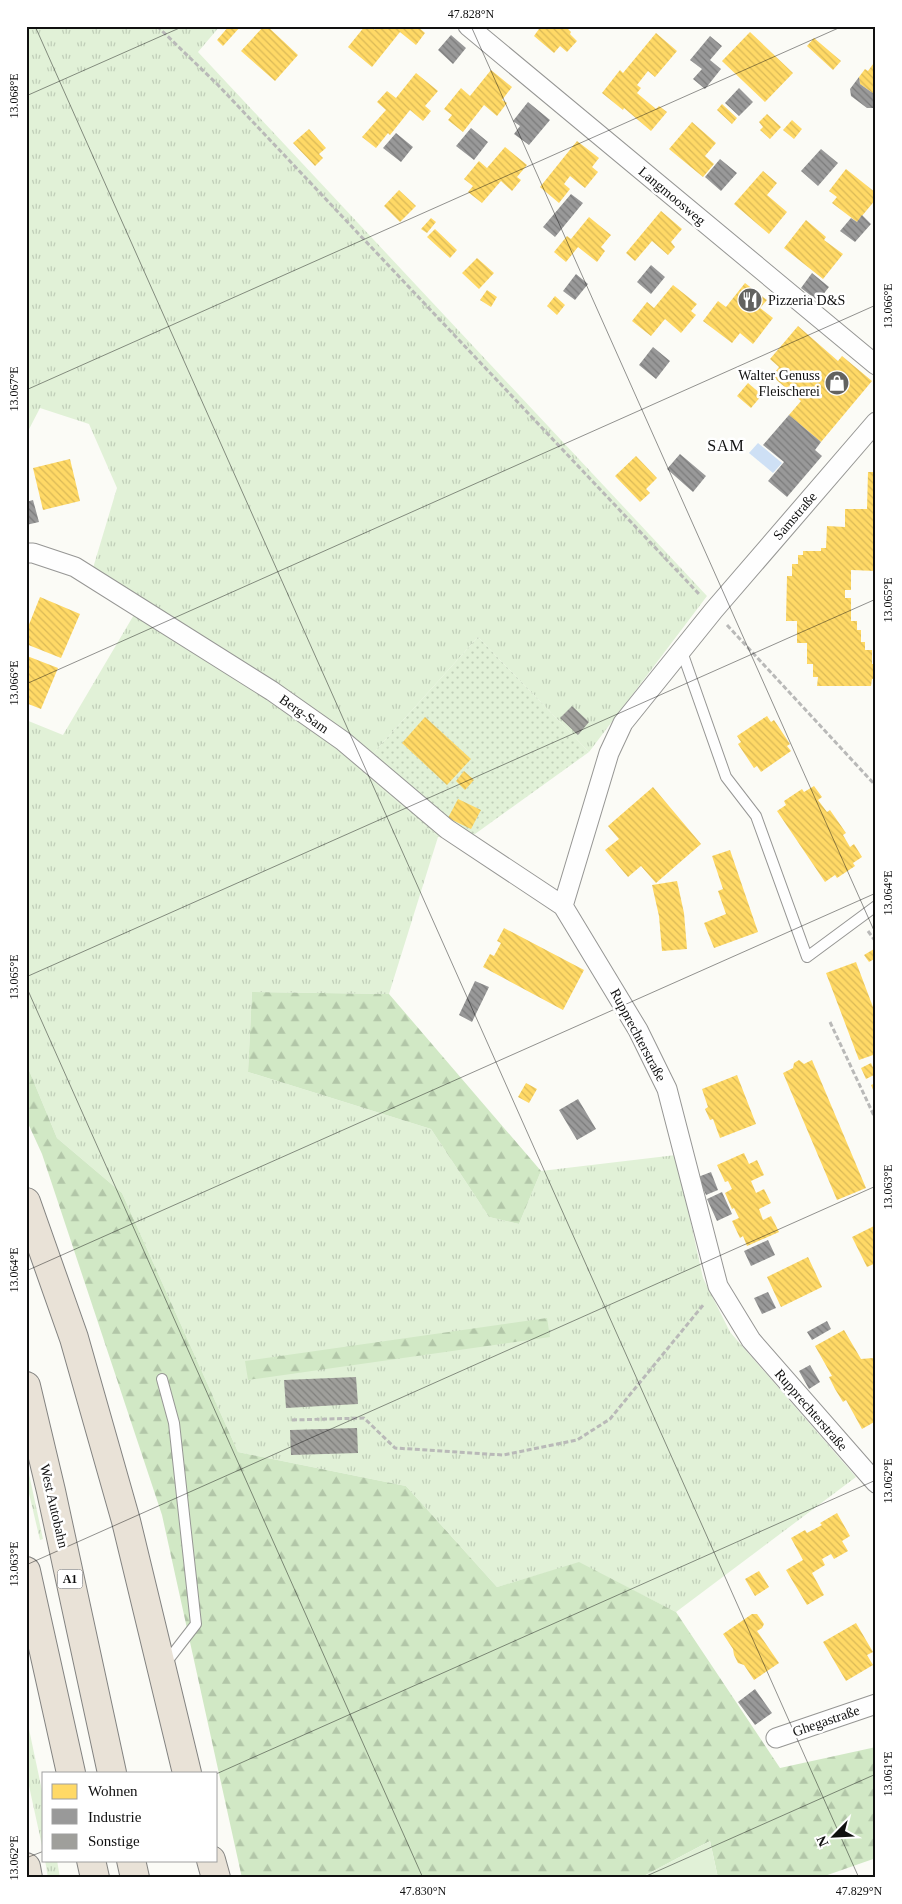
<svg xmlns="http://www.w3.org/2000/svg" width="902" height="1904" font-family="Georgia,serif">
<defs>
<pattern id="grass-tufts" width="24" height="20" patternUnits="userSpaceOnUse" patternTransform="scale(1.25)"><rect width="24" height="20" fill="#e1f1d7"/><path d="M3 7l-1-3M5 7V3M7 7l1-3M15 17l-1-3M17 17v-4M19 17l1-3" fill="none" stroke="#c0ceb8"/></pattern>
<pattern id="forest-firs" width="22" height="20" patternUnits="userSpaceOnUse" patternTransform="scale(1.25)"><rect width="22" height="20" fill="#d1e8c5"/><path d="M5 1l3.5 6h-7zM16 11l3.5 6h-7z" fill="#b2c6a8"/></pattern>
<pattern id="park-dots" width="8" height="8" patternUnits="userSpaceOnUse" patternTransform="scale(1.25)"><rect width="8" height="8" fill="#e1f1d7"/><path d="M2 2h.1M6 6h.1" fill="none" stroke="#c0ceb8" stroke-width="1.8" stroke-linecap="round"/></pattern>
<pattern id="homes-back-hatch" width="6" height="6" patternUnits="userSpaceOnUse" patternTransform="scale(1.25)"><rect width="6" height="6" fill="#ffd966"/><path d="M-1 5l2 2M0 0l6 6M5-1l2 2" fill="none" stroke="#dab957"/></pattern>
<pattern id="industry-back-hatch" width="6" height="6" patternUnits="userSpaceOnUse" patternTransform="scale(1.25)"><rect width="6" height="6" fill="#999"/><path d="M-1 5l2 2M0 0l6 6M5-1l2 2" fill="none" stroke="#7b7b7b"/></pattern>
<pattern id="building-back-hatch" width="6" height="6" patternUnits="userSpaceOnUse" patternTransform="scale(1.25)"><rect width="6" height="6" fill="#9f9f9b"/><path d="M-1 5l2 2M0 0l6 6M5-1l2 2" fill="none" stroke="#80807d"/></pattern>
</defs>
<rect width="100%" height="100%" fill="#fbfbf6"/>
<path fill="url(#grass-tufts)" d="M 26,26 L 220,26 L 198,52 L 707,596 L 589,752 L 478,637 L 359,769 L 438,837 L 389,994 L 252,992 L 248,1072 L 431,1129 L 489,1217 L 519,1224 L 541,1171 L 676,1155 L 703,1278 L 730,1332 L 856,1477 L 676,1612 L 579,1563 L 497,1587 L 406,1486 L 238,1452 L 122,1193 L 57,1138 L 26,1063 L 26,720 L 63,735 L 135,613 L 93,568 L 117,488 L 89,424 L 40,408 L 26,435 Z
M 26,1460 L 43,1539 L 40,1540 L 26,1481 Z
M 26,1715 L 44,1800 L 44,1855 L 26,1772 Z
M 45,1860 L 57,1860 L 60,1878 L 48,1878 Z"/>
<path fill="url(#forest-firs)" d="M 252,992 L 389,994 L 541,1171 L 519,1224 L 489,1217 L 431,1129 L 248,1072 Z
M 26,1063 L 57,1138 L 122,1193 L 238,1452 L 406,1486 L 497,1587 L 579,1562 L 676,1612 L 780,1768 L 876,1747 L 876,1858 L 819,1878 L 718,1878 L 710,1841 L 640,1878 L 242,1878 L 162,1515 L 42,1154 L 26,1119 Z
M 547,1318 L 550,1337 L 248,1380 L 245,1361 Z"/>
<path fill="url(#park-dots)" d="M 478,637 L 589,752 L 475,834 L 438,837 L 359,769 Z"/>
<path fill="#e1f1d7" d="M 710,1841 L 718,1878 L 640,1878 Z"/>
<path fill="#cee0f5" d="M 758,443 L 782,463 L 773,473 L 749,453 Z"/>
<path fill="url(#homes-back-hatch)" d="M 229,26 L 241,26 L 223,46 L 217,40 Z
M 264,26 L 267,26 L 298,55 L 275,81 L 241,51 Z
M 365,26 L 371,26 L 375,30 L 377,26 L 417,26 L 425,33 L 416,45 L 400,32 L 372,67 L 348,47 Z
M 541,26 L 565,26 L 571,32 L 570,34 L 577,41 L 567,52 L 560,46 L 554,53 L 534,36 Z
M 750,32 L 793,73 L 765,102 L 722,61 Z
M 656,33 L 677,51 L 655,77 L 648,71 L 637,85 L 641,88 L 637,93 L 656,109 L 659,106 L 667,112 L 651,131 L 624,108 L 623,110 L 602,93 L 620,70 L 623,73 Z
M 814,38 L 841,61 L 833,70 L 807,46 Z
M 876,60 L 876,93 L 874,94 L 860,84 L 859,77 L 865,69 L 868,71 Z
M 491,70 L 512,87 L 502,100 L 507,103 L 497,116 L 484,105 L 463,132 L 448,120 L 452,115 L 444,109 L 461,88 L 470,96 Z
M 416,73 L 438,91 L 425,106 L 431,111 L 423,121 L 410,110 L 390,135 L 388,133 L 376,148 L 362,137 L 386,110 L 377,102 L 387,91 L 396,98 Z
M 722,104 L 737,118 L 732,124 L 717,110 Z
M 767,114 L 781,127 L 770,139 L 760,130 L 763,127 L 759,122 Z
M 792,120 L 802,129 L 794,139 L 783,130 Z
M 692,122 L 716,143 L 705,156 L 714,164 L 703,177 L 669,149 Z
M 309,129 L 326,148 L 319,154 L 323,158 L 315,166 L 293,143 Z
M 577,141 L 599,158 L 592,167 L 598,172 L 585,188 L 570,176 L 564,184 L 570,189 L 559,203 L 540,187 Z
M 505,147 L 527,165 L 517,177 L 521,180 L 512,191 L 501,181 L 482,203 L 468,192 L 473,186 L 464,179 L 479,161 L 487,168 Z
M 846,169 L 876,193 L 876,199 L 857,222 L 832,203 L 837,197 L 829,191 Z
M 763,171 L 777,183 L 767,195 L 787,212 L 769,234 L 734,204 Z
M 399,190 L 416,206 L 400,222 L 384,206 Z
M 661,211 L 682,229 L 671,242 L 675,247 L 668,255 L 652,241 L 635,261 L 626,253 Z
M 589,217 L 611,235 L 601,247 L 605,251 L 597,262 L 578,247 L 566,262 L 554,252 L 567,236 L 571,239 Z
M 431,218 L 436,222 L 427,233 L 421,229 Z
M 806,220 L 826,237 L 824,240 L 843,254 L 823,279 L 784,248 Z
M 435,229 L 457,250 L 450,258 L 427,237 Z
M 477,258 L 494,273 L 479,289 L 462,273 Z
M 745,283 L 767,300 L 760,308 L 773,318 L 753,344 L 740,333 L 732,343 L 703,321 L 718,301 L 726,307 Z
M 673,285 L 697,304 L 691,311 L 696,315 L 681,333 L 665,319 L 651,336 L 632,321 L 647,302 L 654,308 Z
M 487,290 L 497,297 L 491,307 L 480,300 Z
M 555,296 L 565,305 L 557,315 L 547,306 Z
M 798,326 L 838,361 L 842,356 L 872,381 L 821,442 L 789,415 L 801,401 L 772,376 L 779,367 L 770,359 Z
M 748,383 L 762,395 L 751,408 L 737,396 Z
M 636,456 L 657,478 L 646,489 L 650,493 L 640,502 L 615,476 Z
M 70,459 L 80,501 L 43,510 L 33,468 Z
M 868,472 L 876,472 L 876,571 L 851,570 L 851,590 L 845,590 L 845,598 L 851,598 L 851,621 L 857,621 L 857,630 L 861,630 L 861,642 L 865,642 L 865,650 L 872,650 L 872,664 L 876,664 L 876,679 L 872,679 L 871,686 L 817,686 L 818,677 L 813,677 L 813,664 L 807,664 L 807,643 L 797,643 L 797,621 L 786,621 L 787,576 L 792,576 L 792,564 L 798,564 L 798,555 L 803,555 L 803,551 L 821,551 L 821,548 L 826,548 L 827,526 L 845,527 L 845,509 L 867,509 Z
M 40,597 L 80,614 L 61,658 L 26,644 L 26,632 Z
M 27,656 L 58,668 L 41,709 L 26,703 Z
M 767,716 L 771,722 L 774,720 L 790,744 L 787,746 L 791,751 L 761,772 L 757,766 L 754,768 L 738,744 L 741,742 L 737,736 Z
M 425,717 L 471,759 L 447,785 L 402,743 Z
M 464,771 L 474,780 L 465,790 L 456,781 Z
M 814,786 L 822,797 L 818,800 L 827,812 L 830,810 L 846,833 L 843,835 L 850,847 L 854,844 L 862,857 L 853,863 L 855,866 L 837,878 L 835,875 L 825,882 L 777,811 L 786,805 L 784,801 L 802,789 L 804,792 Z
M 653,787 L 701,844 L 656,883 L 641,866 L 628,877 L 605,850 L 619,839 L 608,826 Z
M 458,799 L 481,810 L 471,829 L 448,818 Z
M 730,850 L 758,932 L 714,948 L 704,923 L 726,914 L 718,891 L 723,889 L 712,856 Z
M 677,881 L 684,913 L 687,949 L 662,951 L 659,916 L 652,885 Z
M 504,928 L 584,970 L 563,1010 L 483,967 L 490,954 L 494,956 L 501,943 L 497,941 Z
M 874,949 L 876,958 L 869,962 L 864,955 Z
M 856,962 L 876,1015 L 876,1054 L 859,1060 L 826,973 Z
M 799,1060 L 804,1064 L 812,1060 L 866,1188 L 837,1200 L 783,1073 L 793,1068 L 794,1063 Z
M 871,1063 L 876,1074 L 866,1079 L 861,1068 Z
M 737,1075 L 756,1124 L 720,1138 L 713,1119 L 710,1120 L 705,1109 L 708,1107 L 702,1089 Z
M 526,1083 L 537,1089 L 529,1103 L 518,1097 Z
M 876,1083 L 876,1097 L 871,1085 Z
M 744,1153 L 749,1164 L 757,1160 L 764,1175 L 751,1181 L 756,1193 L 764,1189 L 771,1203 L 759,1209 L 763,1220 L 771,1216 L 779,1232 L 747,1246 L 743,1236 L 740,1238 L 732,1221 L 739,1218 L 734,1208 L 732,1209 L 725,1193 L 732,1189 L 728,1181 L 725,1182 L 717,1165 Z
M 876,1225 L 876,1263 L 867,1267 L 852,1237 Z
M 808,1257 L 822,1287 L 781,1307 L 767,1277 Z
M 844,1330 L 861,1359 L 873,1358 L 876,1362 L 876,1421 L 862,1429 L 846,1400 L 843,1402 L 835,1389 L 829,1377 L 832,1376 L 815,1346 Z
M 837,1513 L 850,1536 L 842,1541 L 848,1551 L 834,1559 L 831,1554 L 822,1559 L 825,1565 L 812,1573 L 824,1595 L 807,1605 L 786,1570 L 803,1560 L 791,1538 L 805,1530 L 807,1533 L 822,1525 L 820,1523 Z
M 759,1571 L 769,1587 L 755,1596 L 745,1579 Z
M 752,1614 L 757,1614 L 764,1624 L 762,1628 L 757,1631 L 779,1663 L 754,1680 L 744,1665 L 738,1663 L 734,1655 L 733,1649 L 723,1634 Z
M 856,1623 L 873,1652 L 867,1655 L 873,1665 L 846,1681 L 823,1642 Z"/>
<path fill="url(#industry-back-hatch)" d="M 451,35 L 466,48 L 453,64 L 438,50 Z
M 710,36 L 722,46 L 710,60 L 721,69 L 705,89 L 693,79 L 702,69 L 690,60 Z
M 859,77 L 860,84 L 874,94 L 876,93 L 876,104 L 873,108 L 867,108 L 851,96 L 850,89 Z
M 739,88 L 753,102 L 739,116 L 725,103 Z
M 528,102 L 550,120 L 529,145 L 514,134 L 520,126 L 513,121 Z
M 471,128 L 488,142 L 474,160 L 456,146 Z
M 396,133 L 413,147 L 401,162 L 383,148 Z
M 821,149 L 838,163 L 818,186 L 801,171 Z
M 720,159 L 737,173 L 721,191 L 705,177 Z
M 571,194 L 583,203 L 555,237 L 543,227 Z
M 862,215 L 871,224 L 855,242 L 840,231 L 851,218 L 857,222 Z
M 651,265 L 665,277 L 651,294 L 637,282 Z
M 812,273 L 829,287 L 818,301 L 801,288 Z
M 576,274 L 588,284 L 575,300 L 563,291 Z
M 653,347 L 670,361 L 656,379 L 639,365 Z
M 789,415 L 821,442 L 815,450 L 822,456 L 787,497 L 768,481 L 784,462 L 763,445 Z
M 680,454 L 706,476 L 693,492 L 667,469 Z
M 33,500 L 39,522 L 26,525 L 26,502 Z
M 475,981 L 489,987 L 472,1022 L 459,1015 Z
M 578,1099 L 596,1129 L 577,1140 L 559,1110 Z
M 711,1172 L 718,1190 L 706,1195 L 698,1177 Z
M 722,1192 L 732,1214 L 717,1221 L 707,1199 Z
M 768,1240 L 775,1255 L 751,1266 L 744,1251 Z
M 768,1292 L 776,1308 L 762,1314 L 754,1298 Z
M 827,1321 L 831,1329 L 812,1340 L 807,1332 Z
M 810,1365 L 820,1382 L 809,1389 L 799,1371 Z
M 755,1689 L 772,1713 L 755,1725 L 738,1702 Z"/>
<path fill="url(#building-back-hatch)" d="M 572,706 L 589,722 L 578,735 L 560,718 Z
M 356,1377 L 358,1404 L 286,1408 L 284,1380 Z
M 357,1428 L 358,1453 L 291,1455 L 290,1430 Z"/>
<g fill="none" stroke-linecap="round" stroke-linejoin="round">
<defs>
<path id="service" d="M 681,649 L 726,777 L 756,816 L 807,957 L 876,906
M 162,1379 L 174,1423 L 196,1624 L 165,1664"/>
<path id="minor" d="M 468,26 L 876,365
M 876,422 L 714,610 L 623,723 L 609,753 L 563,906 L 638,1030 L 667,1089 L 718,1286 L 751,1340 L 876,1483
M 26,553 L 33,553 L 75,567 L 272,691 L 343,741 L 447,829 L 563,906
M 776,1738 L 876,1704"/>
<path id="motorway" d="M 26,1202 L 74,1338 L 126,1521 L 187,1773
M 26,1386 L 51,1491 L 112,1773
M 26,1571 L 71,1773
M 91,1860 L 95,1878
M 131,1860 L 135,1878
M 211,1860 L 216,1878
M 26,1867 L 28,1878"/>
</defs>
<use href="#service" stroke="#969694" stroke-width="12"/>
<use href="#minor" stroke="#969694" stroke-width="21"/>
<use href="#motorway" stroke="#838381" stroke-width="30"/>
<path stroke="#b9b9b8" stroke-width="3" stroke-dasharray="5 2.5" stroke-linecap="butt" d="M 157,26 L 218,85 L 699,594
M 727,625 L 876,786
M 868,931 L 876,942
M 830,1022 L 876,1120
M 292,1420 L 364,1418 L 395,1448 L 503,1455 L 577,1440 L 610,1419 L 704,1304"/>
<use href="#service" stroke="#fefefe" stroke-width="10"/>
<use href="#minor" stroke="#fefefe" stroke-width="19"/>
<use href="#motorway" stroke="#e9e2d7" stroke-width="28"/>
<defs>
<path id="rail" d="M 874,1878 L 876,1877"/>
</defs>
<use href="#rail" stroke="#d7c9c6" stroke-width="5.5"/>
<use href="#rail" stroke="#fff" stroke-width="4" stroke-dasharray="11" stroke-linecap="butt"/>
</g>
<path fill="none" stroke="#101010" stroke-width="1" stroke-opacity="0.45" d="M 35,26 L 859,1878M 471,26 L 876,935M 26,96 L 184,26M 26,390 L 843,26M 26,684 L 876,305M 26,977 L 876,599M 26,986 L 423,1878M 26,1271 L 876,893M 26,1565 L 876,1186M 216,1774 L 876,1480M 26,1858 L 44,1851M 642,1878 L 876,1774"/>
<defs>
<symbol id="restaurant-disc" viewBox="-11 -11 22 22"><circle r="9.5" fill="#626260" stroke="#fff"/><path d="M-5-6h1v4h1v-4h1v4h1v-4h1v5L-1.5 .5V6h-2V.5L-5-1ZM5-6V6H3V1.5H1.5Q1.5-4 5-6Z" fill="#fff"/></symbol>
<symbol id="shop-disc" viewBox="-11 -11 22 22"><circle r="9.5" fill="#626260" stroke="#fff"/><path d="M-5-2.5h2.3a2.7 3.5 0 0 1 5.4 0H5L5.5 6h-11ZM-1.5-2.5h3a1.5 2.3 0 0 0-3 0Z" fill="#fff"/></symbol>
</defs>
<g fill-rule="evenodd">
<use href="#restaurant-disc" x="736" y="286" width="28" height="28"/>
<use href="#shop-disc" x="823" y="369" width="28" height="28"/>
</g>
<g text-anchor="middle" dominant-baseline="central" stroke-width="5" stroke-linejoin="round" paint-order="stroke">
<rect fill="#fff" stroke="#585858" stroke-width="1" x="57.5" y="1569.5" width="25" height="19" rx="4"/>
<g font-size="12" font-weight="bold" fill="#101010">
<text x="70" y="1579">A1</text>
</g>
<g font-size="14" fill="#101010" stroke="#fff">
<text transform="translate(672 196) rotate(40)">Langmoosweg</text>
<text transform="translate(795 516) rotate(-49)">Samstraße</text>
<text transform="translate(304 714) rotate(35)">Berg-Sam</text>
<text transform="translate(638 1035) rotate(62)">Rupprechterstraße</text>
<text transform="translate(811 1410) rotate(49)">Rupprechterstraße</text>
<text transform="translate(54 1506) rotate(77)">West Autobahn</text>
<text transform="translate(826 1721) rotate(-19)">Ghegastraße</text>
</g>
<g font-size="14" fill="#101010" stroke="#fff" text-anchor="start">
<text x="768" y="300">Pizzeria D&amp;S</text>
<text x="820" y="375" text-anchor="end">Walter Genuss<tspan x="820" dy="16">Fleischerei</tspan></text>
</g>
<g font-size="16" letter-spacing="1" fill="#101010" stroke="#fff">
<text x="726" y="445">SAM</text>
</g>
</g>
<rect width="902" height="1904" fill="none" stroke="#ffffff" stroke-width="55"/>
<rect x="42" y="1772" width="175" height="90" fill="#ffffff" stroke="#9f9f9f"/>
<rect x="52" y="1784" width="25" height="15" fill="#ffd966" stroke="#9f9f9f"/>
<text x="88" y="1796" font-size="15" fill="#101010">Wohnen</text>
<rect x="52" y="1809" width="25" height="15" fill="#999999" stroke="#9f9f9f"/>
<text x="88" y="1822" font-size="15" fill="#101010">Industrie</text>
<rect x="52" y="1834" width="25" height="15" fill="#9f9f9b" stroke="#9f9f9f"/>
<text x="88" y="1846" font-size="15" fill="#101010">Sonstige</text>
<g transform="translate(834 1836) rotate(246)" stroke="#ffffff" stroke-width="4" paint-order="stroke">
<path d="M0-4L9 19L0 12L-9 19Z" fill="#101010"/>
<text y="-8" font-size="14" font-weight="bold" text-anchor="middle" fill="#101010">N</text>
</g>
<rect x="28" y="28" width="846" height="1848" fill="none" stroke="#101010" stroke-width="2"/>
<g font-size="12" text-anchor="middle" fill="#101010">
<text x="471" y="18">47.828°N</text>
<text transform="translate(14 96) rotate(-90)" y="4">13.068°E</text>
<text transform="translate(888 306) rotate(-90)" y="4">13.066°E</text>
<text transform="translate(14 389) rotate(-90)" y="4">13.067°E</text>
<text transform="translate(888 600) rotate(-90)" y="4">13.065°E</text>
<text transform="translate(14 683) rotate(-90)" y="4">13.066°E</text>
<text transform="translate(888 893) rotate(-90)" y="4">13.064°E</text>
<text transform="translate(14 977) rotate(-90)" y="4">13.065°E</text>
<text transform="translate(888 1187) rotate(-90)" y="4">13.063°E</text>
<text transform="translate(14 1270) rotate(-90)" y="4">13.064°E</text>
<text transform="translate(888 1481) rotate(-90)" y="4">13.062°E</text>
<text transform="translate(14 1564) rotate(-90)" y="4">13.063°E</text>
<text transform="translate(888 1774) rotate(-90)" y="4">13.061°E</text>
<text transform="translate(14 1858) rotate(-90)" y="4">13.062°E</text>
<text x="423" y="1895">47.830°N</text>
<text x="859" y="1895">47.829°N</text>
</g>
</svg>
